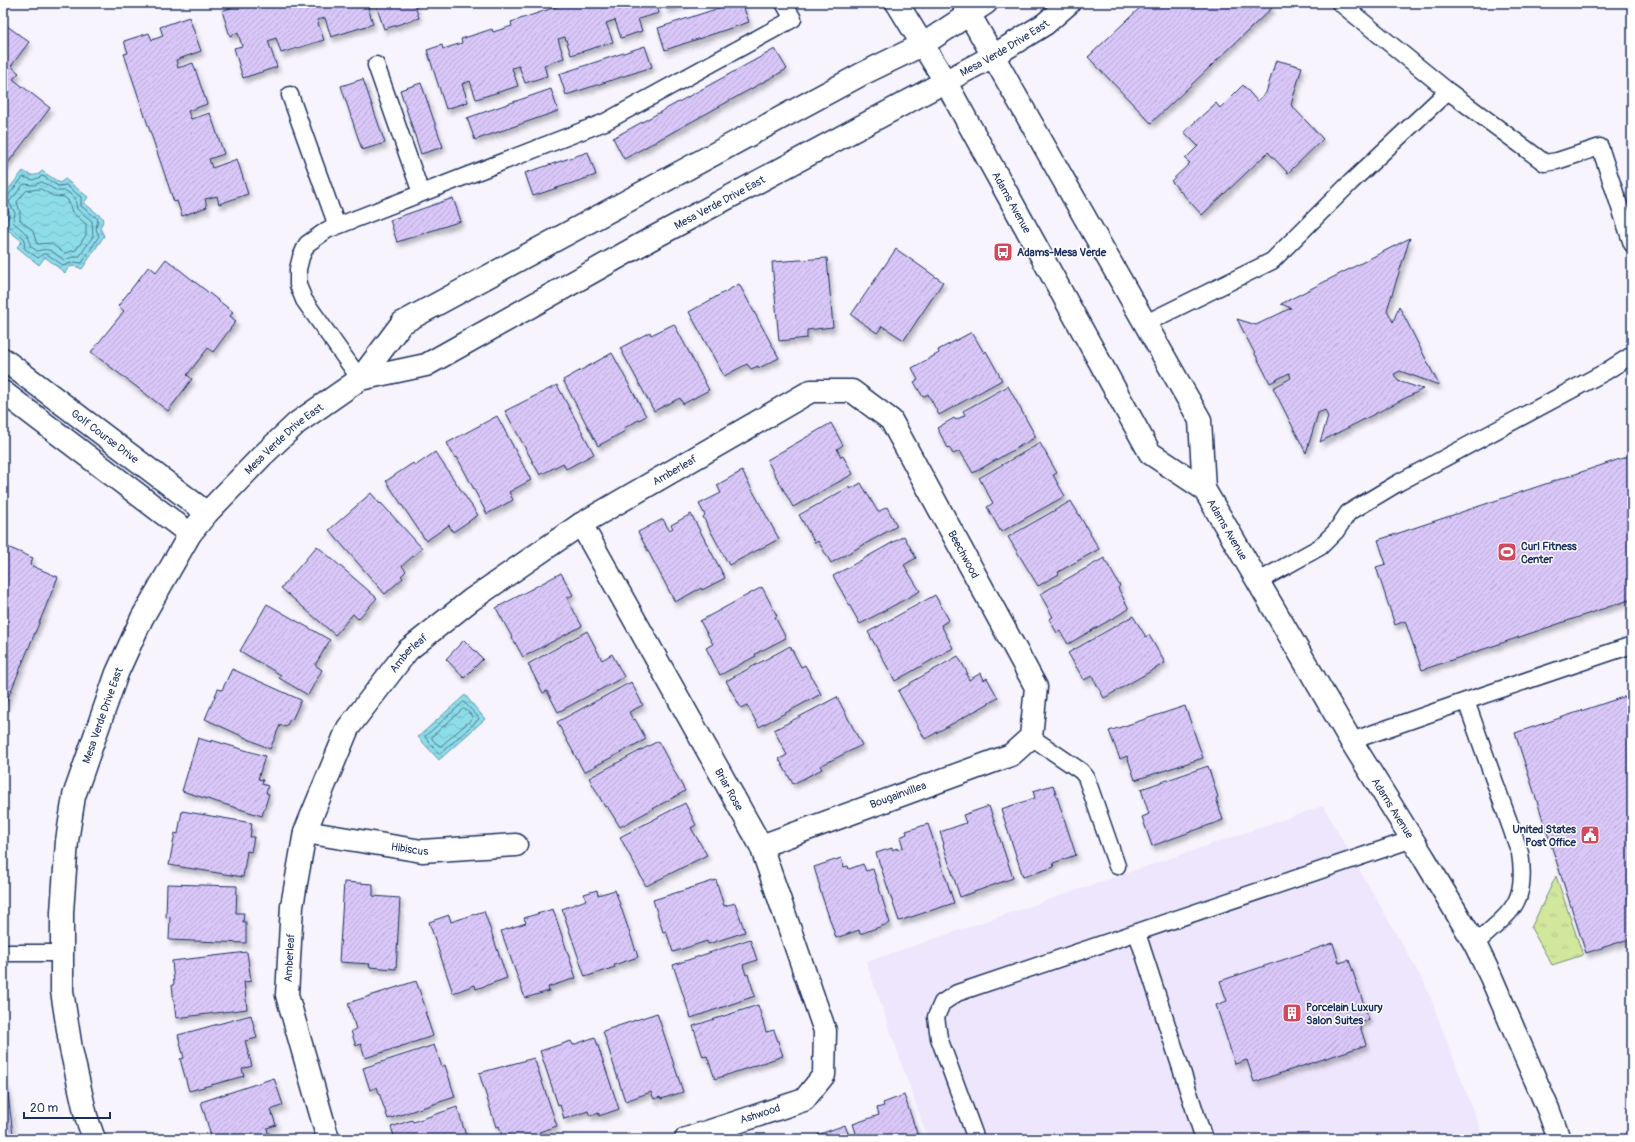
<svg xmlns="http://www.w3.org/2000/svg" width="1635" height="1142" font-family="Pangolin,sans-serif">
<defs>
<pattern id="grass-tufts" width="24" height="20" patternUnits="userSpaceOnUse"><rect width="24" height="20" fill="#d1e79c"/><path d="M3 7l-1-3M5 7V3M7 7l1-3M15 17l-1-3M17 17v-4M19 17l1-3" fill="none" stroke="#b3c689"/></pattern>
<pattern id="water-waves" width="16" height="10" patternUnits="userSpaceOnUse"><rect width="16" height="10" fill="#8ddde8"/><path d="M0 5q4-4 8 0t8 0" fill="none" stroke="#79bec9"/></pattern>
<pattern id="building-hatch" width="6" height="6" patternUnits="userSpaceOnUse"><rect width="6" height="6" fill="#d9c7f8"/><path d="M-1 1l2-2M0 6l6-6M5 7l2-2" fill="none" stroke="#baabd7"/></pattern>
<filter id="shadow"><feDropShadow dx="2.5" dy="4.5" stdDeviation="2" flood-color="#0004"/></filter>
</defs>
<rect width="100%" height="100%" fill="#f7f4fe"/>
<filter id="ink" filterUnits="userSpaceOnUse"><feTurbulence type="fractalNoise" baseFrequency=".025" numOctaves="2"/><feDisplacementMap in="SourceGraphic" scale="8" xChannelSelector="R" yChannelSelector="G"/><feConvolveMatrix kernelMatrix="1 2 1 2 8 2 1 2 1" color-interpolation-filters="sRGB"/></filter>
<g filter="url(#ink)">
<path fill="#eee6fc" d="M 1323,806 L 1426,986 L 1484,1139 L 928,1139 L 866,962 Z"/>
<path fill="url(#grass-tufts)" stroke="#768b7d" d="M 1556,876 L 1583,955 L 1552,965 L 1531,928 Z"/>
<path fill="url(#water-waves)" stroke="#5f97b1" d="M 23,171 C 29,175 36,178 42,171 L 60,183 L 65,179 L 88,197 L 84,203 L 104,219 L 100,228 L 104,236 L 82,269 L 75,266 L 69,267 L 65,273 L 45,257 L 39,265 L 17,247 L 22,241 L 3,226 L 3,219 L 6,215 L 3,208 L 3,196 Z
M 465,695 L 485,719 L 439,760 L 418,737 Z"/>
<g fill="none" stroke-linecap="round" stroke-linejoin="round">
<path stroke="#497595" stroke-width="1" d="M 42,182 L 57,191 L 66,191 L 75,198 L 77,209 L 92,221 L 93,236 L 79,257 L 73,257 L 64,260 C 52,252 51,247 37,251 L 30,246 C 31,234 21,230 13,222 L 15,213 L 9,202 L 24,184 L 34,185 Z
M 41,189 L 53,196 L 64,197 L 68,200 L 72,212 L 86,224 L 86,235 L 76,250 L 64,253 L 50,243 L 37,244 L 33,231 L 20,220 L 20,212 L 17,202 L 26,191 Z
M 3,198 L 7,197 L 23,177 L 33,180 L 43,176 L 58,186 L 66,185 L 81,197 L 81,206 L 98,219 L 96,229 L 99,236 L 82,263 L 74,262 L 64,266 L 47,254 L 43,254 L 38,258 L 24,248 L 25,241 L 24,238 L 5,223 L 10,214 L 7,209 L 3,208
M 464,702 L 478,717 L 479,719 L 441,753 L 438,753 L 425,737 Z
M 463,709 C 467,709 472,715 472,719 L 441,746 L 439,746 L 432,739 L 432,737 Z"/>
</g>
<path fill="url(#building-hatch)" stroke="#1b2f5e" filter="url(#shadow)" d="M 232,3 L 414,3 L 419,18 L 384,29 L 376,5 L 368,7 L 373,24 L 331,37 L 325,18 L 317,20 L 324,40 L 281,53 L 276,38 L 268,41 L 277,67 L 243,78 L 234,48 L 242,46 L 238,33 L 230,36 L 222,11 L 233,7 Z
M 568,3 L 656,3 L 659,13 L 638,19 L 642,31 L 621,38 L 615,20 L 606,23 L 613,42 L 571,55 L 565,37 L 558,39 L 564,58 L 544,65 L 547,76 L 525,83 L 519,66 L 512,68 L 518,86 L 476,99 L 470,81 L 462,84 L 468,102 L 446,109 L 427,50 L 442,45 L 443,49 L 462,43 L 461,39 L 492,29 L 493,32 L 512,26 L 511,22 Z
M 665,3 L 685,3 L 667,9 Z
M 734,3 L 742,3 L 749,22 L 665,50 L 658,28 Z
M 1145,3 L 1268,3 L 1272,8 L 1151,123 L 1088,57 Z
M 189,17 L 201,51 L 176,60 L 178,68 L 193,63 L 207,104 L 188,111 L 191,119 L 210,113 L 224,154 L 209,159 L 212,168 L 237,159 L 248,194 L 219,204 L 217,196 L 205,199 L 207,207 L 182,216 L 177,201 L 174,202 L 124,54 L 128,53 L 124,41 L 149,33 L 152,40 L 163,36 L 160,27 Z
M 3,23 L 29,42 L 11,66 L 19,73 L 13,79 L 50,108 L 4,168 Z
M 645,46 L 652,67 L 566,95 L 559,74 Z
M 775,49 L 787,69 L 624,159 L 613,138 Z
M 1276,60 L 1302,67 L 1291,105 L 1323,139 L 1288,173 L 1268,152 L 1202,215 L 1171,181 L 1190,163 L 1185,159 L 1198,146 L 1184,132 L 1216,103 L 1220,108 L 1243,85 L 1257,101 L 1266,93 Z
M 363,79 L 385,143 L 362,150 L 341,86 Z
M 421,83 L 443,147 L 421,154 L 400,90 Z
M 551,89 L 558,111 L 475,140 L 467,118 Z
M 588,152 L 596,175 L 533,196 L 525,173 Z
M 453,198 L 461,221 L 397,242 L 390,220 Z
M 1410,238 L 1387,310 L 1393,322 L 1399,306 L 1439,385 L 1400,371 L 1394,374 L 1398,381 L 1423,389 L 1320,442 L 1328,417 L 1325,410 L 1318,413 L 1306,453 L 1273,388 L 1291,378 L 1289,373 L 1270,383 L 1237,319 L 1256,325 L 1291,308 L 1281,304 Z
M 896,249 L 943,282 L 904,340 L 882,326 L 877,333 L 851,315 Z
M 827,258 L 833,327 L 807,330 L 807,338 L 779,341 L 772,262 Z
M 166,259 L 233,312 L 230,316 L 236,321 L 213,352 L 208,348 L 187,375 L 192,379 L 168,411 L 91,352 L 124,311 L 118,306 L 149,266 L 156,272 Z
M 739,284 L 779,358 L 759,368 L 758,366 L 751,369 L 747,364 L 724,376 L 689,312 Z
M 674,324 L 709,390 L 683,404 L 680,398 L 654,411 L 620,348 L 650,332 L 651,335 Z
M 972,332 L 984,353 L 986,351 L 1002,380 L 939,415 L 928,394 L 923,397 L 914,382 L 918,380 L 912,368 L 939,353 L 938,350 Z
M 612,353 L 646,416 L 624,428 L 625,431 L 598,446 L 563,380 Z
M 557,385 L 594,454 L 566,469 L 563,463 L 540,475 L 505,411 Z
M 1008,386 L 1036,437 L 973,473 L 960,451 L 953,454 L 949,447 L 948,448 L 937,428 L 954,418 L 956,420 L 965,415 L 963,411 Z
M 497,416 L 531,480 L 509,492 L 513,500 L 487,514 L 457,457 L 455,458 L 447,443 Z
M 831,423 L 843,445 L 837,449 L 841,457 L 843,456 L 853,474 L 793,507 L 767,460 Z
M 1040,443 L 1057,473 L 1053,475 L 1065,496 L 1001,532 L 987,507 L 993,503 L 979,478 Z
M 435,452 L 478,515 L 453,532 L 449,525 L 426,541 L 386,481 L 413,463 L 415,466 Z
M 1632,455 L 1632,599 L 1422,670 L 1405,621 L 1395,625 L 1376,567 L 1386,564 L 1378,540 Z
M 742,471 L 779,539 L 729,565 L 703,517 L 705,515 L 699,504 L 721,493 L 717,485 Z
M 861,483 L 878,512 L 887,507 L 897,526 L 831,563 L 818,541 L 815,543 L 799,515 L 849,487 L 850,489 Z
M 371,493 L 380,504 L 381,503 L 422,548 L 402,566 L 406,571 L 401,576 L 403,578 L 385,594 L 329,530 Z
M 1071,501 L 1099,549 L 1058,572 L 1059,574 L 1038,586 L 1008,537 Z
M 691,514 L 725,578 L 702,590 L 701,588 L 675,602 L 638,532 L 663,519 L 669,530 L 673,528 L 671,525 Z
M 904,536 L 916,558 L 904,565 L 920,591 L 860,624 L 833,576 Z
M 3,545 L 33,558 L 30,565 L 58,577 L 3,710 Z
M 317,546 L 377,598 L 358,619 L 353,614 L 335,635 L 281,588 Z
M 1104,558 L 1120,586 L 1118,588 L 1129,609 L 1068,644 L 1060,631 L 1057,633 L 1049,619 L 1053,617 L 1040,594 Z
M 561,573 L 573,595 L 567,598 L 582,626 L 523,657 L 496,608 Z
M 762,587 L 777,616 L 775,617 L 786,638 L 755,654 L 756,656 L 720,675 L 706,648 L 713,644 L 700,621 Z
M 935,595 L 949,620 L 941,625 L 953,648 L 895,681 L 868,632 Z
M 267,604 L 330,640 L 315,665 L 322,670 L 308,695 L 279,678 L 281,675 L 240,651 Z
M 1133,616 L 1146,637 L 1149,635 L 1165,663 L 1104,698 L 1092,676 L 1084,680 L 1068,653 Z
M 587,631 L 602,660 L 612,654 L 624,677 L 558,712 L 547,691 L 543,693 L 528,664 Z
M 464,640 L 483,659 L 464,678 L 446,659 Z
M 790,646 L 801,667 L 805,665 L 821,694 L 759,727 L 747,705 L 741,708 L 726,681 Z
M 958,656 L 968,674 L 966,674 L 969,680 L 981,673 L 984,680 L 987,678 L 998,698 L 925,739 L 898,691 L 910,684 L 910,683 Z
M 232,669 L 301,700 L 292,720 L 290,719 L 286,727 L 280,725 L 270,749 L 205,719 L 218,689 L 222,690 Z
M 631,682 L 643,705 L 629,712 L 633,720 L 635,719 L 646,739 L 584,772 L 557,722 Z
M 1632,694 L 1632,938 L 1586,953 L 1515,733 Z
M 837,697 L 862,745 L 820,766 L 822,769 L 793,784 L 779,759 L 787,755 L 774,730 Z
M 1185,706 L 1203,758 L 1135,780 L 1127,756 L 1120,759 L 1109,731 Z
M 198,738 L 211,742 L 211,740 L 265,756 L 258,779 L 263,780 L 262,784 L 268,786 L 266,793 L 269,794 L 262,816 L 182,791 Z
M 658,741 L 685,791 L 620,827 L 607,806 L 605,807 L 589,778 Z
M 1208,766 L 1218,797 L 1216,798 L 1223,820 L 1152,846 L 1142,817 L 1149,814 L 1141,789 Z
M 1053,785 L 1076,855 L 1053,863 L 1054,867 L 1023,877 L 1001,809 L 1035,798 L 1033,791 Z
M 685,803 L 696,825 L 691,828 L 707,855 L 646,886 L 620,837 Z
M 989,806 L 1013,878 L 960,897 L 943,845 L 944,844 L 940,832 L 966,823 L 963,815 Z
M 182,811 L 252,823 L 250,837 L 254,837 L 251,852 L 247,851 L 243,877 L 169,865 L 175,833 L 178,834 Z
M 928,824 L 954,903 L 899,921 L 876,853 L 892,848 L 892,850 L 897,848 L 897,850 L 903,847 L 900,837 L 907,834 L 906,831 Z
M 841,858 L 844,867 L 848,866 L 849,869 L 863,864 L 866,871 L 873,869 L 890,923 L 860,934 L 859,930 L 836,938 L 819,887 L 820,887 L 814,867 Z
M 716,880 L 724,906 L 735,903 L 745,932 L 708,944 L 707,941 L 673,952 L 666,931 L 663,932 L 653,900 Z
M 344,882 L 373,884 L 373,896 L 400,898 L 396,969 L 369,967 L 370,964 L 339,962 Z
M 167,884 L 237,886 L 236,913 L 244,913 L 243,922 L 246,922 L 246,943 L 169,940 L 170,917 L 166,918 Z
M 597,890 L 598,895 L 615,890 L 638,957 L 614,965 L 615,967 L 585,977 L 562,909 L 586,900 L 584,894 Z
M 553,909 L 576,978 L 548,987 L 549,991 L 525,998 L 501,931 L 526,923 L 524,918 Z
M 484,911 L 507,978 L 476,989 L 475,985 L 453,993 L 429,922 L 449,915 L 451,922 Z
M 750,939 L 757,960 L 743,965 L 746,975 L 748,974 L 755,996 L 691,1018 L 673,965 Z
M 1333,943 L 1339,963 L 1349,960 L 1369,1020 L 1359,1023 L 1366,1045 L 1254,1082 L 1247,1060 L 1235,1064 L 1216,1005 L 1227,1001 L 1220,981 Z
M 247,952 L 251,981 L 244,982 L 247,1009 L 176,1018 L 172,985 L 174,984 L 172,961 Z
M 416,981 L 427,1012 L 425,1012 L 433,1036 L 365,1058 L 361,1044 L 356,1046 L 351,1031 L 356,1029 L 348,1003 Z
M 758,1005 L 766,1032 L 774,1030 L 783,1056 L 715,1079 L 707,1056 L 703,1057 L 693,1026 Z
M 657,1013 L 683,1092 L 661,1099 L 660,1097 L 654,1099 L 651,1092 L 625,1101 L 603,1031 Z
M 251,1015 L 257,1038 L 245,1041 L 252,1066 L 242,1069 L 244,1076 L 189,1091 L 180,1059 L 184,1058 L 178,1035 Z
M 595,1037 L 619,1109 L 599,1116 L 599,1113 L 590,1116 L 588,1111 L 564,1119 L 560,1104 L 558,1105 L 540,1051 L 571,1041 L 573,1045 Z
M 434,1045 L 442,1067 L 445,1065 L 455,1097 L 388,1119 L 377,1087 L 370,1090 L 363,1068 Z
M 534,1058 L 557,1126 L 539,1132 L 541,1135 L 531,1139 L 527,1139 L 526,1136 L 516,1139 L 503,1139 L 499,1126 L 496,1127 L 479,1073 Z
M 3,1076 L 4,1087 L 7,1086 L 13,1135 L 3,1136 Z
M 274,1078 L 283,1105 L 271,1110 L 276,1125 L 267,1128 L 269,1137 L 264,1139 L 212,1139 L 201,1102 Z
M 904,1095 L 919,1139 L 858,1139 L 853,1124 L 879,1115 L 877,1108 L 884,1106 L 883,1103 Z
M 457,1107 L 467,1139 L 395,1139 L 391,1127 L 412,1120 L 413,1122 Z
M 845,1125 L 850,1139 L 819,1139 L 817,1135 Z"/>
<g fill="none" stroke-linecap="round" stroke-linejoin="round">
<defs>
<path id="lane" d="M 376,65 L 421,193
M 1448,91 L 1545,163 L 1557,161 L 1600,147 L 1632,244
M 290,95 L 337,226
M 1144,324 L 1272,261 L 1351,182 L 1448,91 L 1340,3
M 360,379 L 304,300 L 298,285 L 298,269 L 301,257 L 307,244 L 327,230 L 605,122 L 793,19 L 784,3
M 1259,581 L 1320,547 L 1336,531 L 1348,513 L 1398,483 L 1605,372 L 1632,355
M 1466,701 L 1632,645
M 1031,737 L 1081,771 L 1086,777 L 1117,866
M 1351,741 L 1466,701 L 1520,853 C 1528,905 1510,912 1475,944
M 1137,933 L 1204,1139
M 3,953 L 62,953
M 976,1139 L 939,1038 L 936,1017 L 942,1003 L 957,993 L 1413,839"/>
<g id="street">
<path id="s1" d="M 3,359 L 207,513"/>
<path d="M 3,392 L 190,534"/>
<path id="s2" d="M 581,524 L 761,846 L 825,1031 L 824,1075 L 804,1100 L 686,1139"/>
<path id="s3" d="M 305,832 L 422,851 L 516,845"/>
<path id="s4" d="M 328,1139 L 287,995 L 292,906 L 305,832 L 348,728 L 408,650 L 471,600 L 581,524 L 811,391 L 852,391 L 891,420 L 1036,687 L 1031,737 L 1011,755 L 761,846"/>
</g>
<g id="secondary">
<path id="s5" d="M 360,379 L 426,365 L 649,240 L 993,56 L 1045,24 L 1069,3"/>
<path id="s6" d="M 94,1139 L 86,1116 L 71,1049 L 62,991 L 62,912 L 67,841 L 74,796 L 117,673 L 142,618 L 190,534 L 207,513 L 262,456 L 297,423 L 360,379 L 402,323 L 862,74 L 922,45 L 986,3"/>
</g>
<g id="primary">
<path id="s7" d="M 897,3 L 945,81 L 1150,453 L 1204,489 L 1351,741 L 1424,858 L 1475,944 L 1491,977 L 1548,1109 L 1559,1139"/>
<path d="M 963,3 L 1200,420 L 1204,489"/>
</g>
</defs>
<use href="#lane" stroke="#1b2f5e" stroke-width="19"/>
<use href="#street" stroke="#1b2f5e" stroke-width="25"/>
<use href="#secondary" stroke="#1b2f5e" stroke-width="25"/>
<use href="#primary" stroke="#1b2f5e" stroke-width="25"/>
<use href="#lane" stroke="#fff" stroke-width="16"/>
<use href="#street" stroke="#fff" stroke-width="22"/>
<use href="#secondary" stroke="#fff" stroke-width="22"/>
<use href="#primary" stroke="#fff" stroke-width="22"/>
</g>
</g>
<defs>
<symbol id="bus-square" viewBox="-11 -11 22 22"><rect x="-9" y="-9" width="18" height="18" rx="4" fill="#d1495b" stroke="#fff"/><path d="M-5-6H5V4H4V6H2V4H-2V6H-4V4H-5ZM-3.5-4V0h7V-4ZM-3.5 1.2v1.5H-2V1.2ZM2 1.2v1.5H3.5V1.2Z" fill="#fff"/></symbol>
<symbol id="stadium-square" viewBox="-11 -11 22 22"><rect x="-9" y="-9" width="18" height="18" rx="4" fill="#d1495b" stroke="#fff"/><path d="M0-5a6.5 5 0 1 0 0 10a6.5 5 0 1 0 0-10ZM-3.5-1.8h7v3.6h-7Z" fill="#fff"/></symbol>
<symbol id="civic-square" viewBox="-11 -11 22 22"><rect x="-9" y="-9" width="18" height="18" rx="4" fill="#d1495b" stroke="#fff"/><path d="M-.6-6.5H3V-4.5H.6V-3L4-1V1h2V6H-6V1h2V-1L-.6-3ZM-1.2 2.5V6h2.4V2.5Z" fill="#fff"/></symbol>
<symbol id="building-square" viewBox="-11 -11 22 22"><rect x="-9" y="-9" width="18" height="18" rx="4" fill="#d1495b" stroke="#fff"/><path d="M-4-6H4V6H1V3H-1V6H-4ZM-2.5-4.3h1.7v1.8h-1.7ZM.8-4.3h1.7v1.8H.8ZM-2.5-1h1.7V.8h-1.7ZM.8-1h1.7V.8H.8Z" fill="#fff"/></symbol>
</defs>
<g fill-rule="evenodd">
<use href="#bus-square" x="992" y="241" width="22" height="22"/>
<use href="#stadium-square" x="1496" y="541" width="22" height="22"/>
<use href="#civic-square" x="1579" y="824" width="22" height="22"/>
<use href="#building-square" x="1281" y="1002" width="22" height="22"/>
</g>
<g text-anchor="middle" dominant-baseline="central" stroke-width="3" stroke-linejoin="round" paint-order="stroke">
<g font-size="11" fill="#1b2f5e" stroke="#fff">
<text stroke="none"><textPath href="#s5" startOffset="727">Mesa Verde Drive East</textPath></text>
<text stroke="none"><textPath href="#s5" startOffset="403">Mesa Verde Drive East</textPath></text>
<text stroke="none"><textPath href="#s7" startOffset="230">Adams Avenue</textPath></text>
<text stroke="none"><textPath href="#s1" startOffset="128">Golf Course Drive</textPath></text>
<text stroke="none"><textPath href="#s6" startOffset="769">Mesa Verde Drive East</textPath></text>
<text stroke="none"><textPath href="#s4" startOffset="847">Amberleaf</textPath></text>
<text stroke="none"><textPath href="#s7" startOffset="628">Adams Avenue</textPath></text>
<text stroke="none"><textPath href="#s4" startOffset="1247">Beechwood</textPath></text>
<text stroke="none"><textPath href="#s4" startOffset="523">Amberleaf</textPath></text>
<text stroke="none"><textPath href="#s6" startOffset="433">Mesa Verde Drive East</textPath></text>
<text stroke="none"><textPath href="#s2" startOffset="304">Briar Rose</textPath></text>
<text transform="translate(898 795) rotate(-20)">Bougainvillea</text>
<text stroke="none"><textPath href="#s7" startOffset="952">Adams Avenue</textPath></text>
<text stroke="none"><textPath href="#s3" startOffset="106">Hibiscus</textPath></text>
<text stroke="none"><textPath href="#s4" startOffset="187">Amberleaf</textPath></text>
<text transform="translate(760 1114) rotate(-18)">Ashwood</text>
</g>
<g font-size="11" font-weight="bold" fill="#1b2f5e" stroke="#fff" text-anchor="start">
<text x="1017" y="252">Adams-Mesa Verde</text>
<text x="1521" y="546">Curl Fitness<tspan x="1521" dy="13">Center</tspan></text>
<text x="1576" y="829" text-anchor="end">United States<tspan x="1576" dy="13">Post Office</tspan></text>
<text x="1306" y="1007">Porcelain Luxury<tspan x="1306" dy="13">Salon Suites</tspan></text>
</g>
</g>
<rect width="1635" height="1142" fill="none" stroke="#fff" stroke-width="16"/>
<rect x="8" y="8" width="1619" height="1126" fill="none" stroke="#1b2f5e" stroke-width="1.5" filter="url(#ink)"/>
<path d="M24 1112v6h86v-6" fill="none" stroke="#1b2f5e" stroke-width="2"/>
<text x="30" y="1112" font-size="12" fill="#1b2f5e" stroke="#ffffff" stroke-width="3" paint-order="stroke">20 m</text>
</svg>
